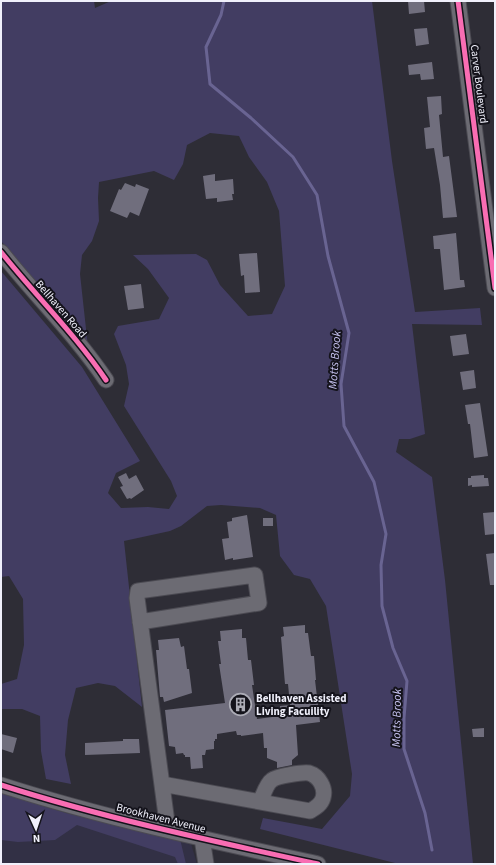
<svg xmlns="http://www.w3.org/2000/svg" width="496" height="865" font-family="'Source Sans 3',sans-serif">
<rect width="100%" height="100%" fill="#2e2d36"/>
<path fill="#323045" d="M 1,787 L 190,840 L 197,864 L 1,864 Z"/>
<path fill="#423d62" d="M 1,1 L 94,1 L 95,8 L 111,1 L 372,1 L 392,161 L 415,312 L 480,308 L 482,325 L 412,324 L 425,434 L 410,439 L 399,439 L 396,452 L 432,477 L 445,580 L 473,864 L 399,864 L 260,829 L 263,818 L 322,829 L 350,796 L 352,774 L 326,606 L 310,579 L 294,575 L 280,556 L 276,515 L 260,508 L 221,505 L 207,506 L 181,526 L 170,531 L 124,541 L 142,707 L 115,686 L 98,683 L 76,688 L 68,720 L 65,755 L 71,784 L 46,779 L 41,751 L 40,716 L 22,709 L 1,709 L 1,684 L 17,679 L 24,645 L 23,599 L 9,576 L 1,577 L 1,271 L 82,367 L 140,461 L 116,473 L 108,493 L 121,508 L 148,507 L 169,509 L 177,496 L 171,481 L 124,406 L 129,384 L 126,365 L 114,334 L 118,326 L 159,319 L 169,298 L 148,269 L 133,255 L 196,254 L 207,260 L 220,285 L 248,316 L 272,314 L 285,286 L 279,211 L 267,182 L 249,157 L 239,136 L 210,133 L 187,145 L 183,164 L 174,180 L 154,171 L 99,182 L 98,198 L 99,221 L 92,241 L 82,255 L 80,274 L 88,347 L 1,241 Z
M 1,793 L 66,813 L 180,839 L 186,864 L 178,864 L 175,857 L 77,825 L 55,840 L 18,842 L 1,840 Z"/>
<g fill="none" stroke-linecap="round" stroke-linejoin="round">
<path stroke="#696492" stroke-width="3" d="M 224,1 L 221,15 L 206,47 L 210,84 L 251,118 L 293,157 L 317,195 L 328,256 L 349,333 L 341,384 L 344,426 L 374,482 L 386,534 L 381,565 L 382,606 L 393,648 L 407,681 L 404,718 L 404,749 L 425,813 L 432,850"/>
</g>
<path fill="#706e7d" d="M 408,1 L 424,1 L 425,12 L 409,14 Z
M 427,28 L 429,44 L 416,46 L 414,29 Z
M 432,62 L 434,79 L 421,80 L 420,74 L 409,75 L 408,65 Z
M 441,96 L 442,114 L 439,115 L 443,157 L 449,156 L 457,217 L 443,218 L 440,185 L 434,148 L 426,149 L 424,128 L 430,127 L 427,97 Z
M 215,174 L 215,181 L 233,179 L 234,194 L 232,194 L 233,200 L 217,202 L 217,198 L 206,199 L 203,176 Z
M 125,183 L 135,187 L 136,184 L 149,189 L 139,216 L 130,212 L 127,218 L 110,211 L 119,189 L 121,190 Z
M 456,233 L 460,280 L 464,280 L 465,287 L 444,290 L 440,249 L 434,249 L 433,236 Z
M 257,253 L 260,292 L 245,293 L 244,275 L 241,276 L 239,254 Z
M 141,284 L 144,308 L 128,310 L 124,286 Z
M 466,334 L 469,354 L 453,356 L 450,336 Z
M 474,370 L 476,388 L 463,390 L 460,372 Z
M 480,403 L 488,456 L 474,458 L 470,424 L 468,424 L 465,405 Z
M 126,473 L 129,479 L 136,475 L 144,490 L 131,499 L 130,498 L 127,499 L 120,487 L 123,486 L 118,477 Z
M 484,475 L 484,478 L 488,478 L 489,486 L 472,487 L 472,485 L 468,486 L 468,478 L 471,478 L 471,476 Z
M 495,512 L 495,534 L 485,535 L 483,513 Z
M 247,515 L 253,557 L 233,560 L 233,558 L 225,560 L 222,539 L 229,538 L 227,522 L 232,521 L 232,518 Z
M 263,518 L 273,518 L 273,526 L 263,526 Z
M 495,553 L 495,585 L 490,585 L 486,554 Z
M 305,625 L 305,633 L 308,633 L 311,656 L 314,656 L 316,680 L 315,680 L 320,722 L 296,725 L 298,755 L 292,760 L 292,765 L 277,768 L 277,762 L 267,758 L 267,748 L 264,748 L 263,733 L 241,736 L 241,735 L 237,735 L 236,731 L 217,734 L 217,739 L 215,739 L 215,741 L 214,741 L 214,749 L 206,750 L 205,755 L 202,755 L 203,768 L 191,769 L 190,757 L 185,757 L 185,755 L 184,755 L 183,753 L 176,754 L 175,747 L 169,746 L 165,710 L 225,703 L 219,664 L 221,664 L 218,641 L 221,641 L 220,631 L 242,629 L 242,638 L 246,638 L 248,660 L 251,660 L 254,685 L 252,685 L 257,719 L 280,716 L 280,706 L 290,705 L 288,684 L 285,684 L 281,637 L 284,636 L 283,627 Z
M 179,638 L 181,647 L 184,646 L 187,669 L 189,669 L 192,693 L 164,702 L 163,697 L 160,697 L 156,650 L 159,650 L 158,640 Z
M 484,728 L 484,737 L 473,737 L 472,729 Z
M 1,734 L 17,738 L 13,753 L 1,749 Z
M 123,739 L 139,739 L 140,753 L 85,755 L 85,743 L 123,741 Z"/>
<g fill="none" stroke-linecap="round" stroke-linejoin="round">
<defs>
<path id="minor" d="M 458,1 L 495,288
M 1,252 C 35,295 75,334 106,380
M 140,622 L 259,603 L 255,575 L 138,591 L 137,598 L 168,830
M 162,784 L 310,811 C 315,808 321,805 323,798 C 326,788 319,776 309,773 C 303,772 277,776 272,780 C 266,784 263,796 260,802
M 1,785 C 104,818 212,841 318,864
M 202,838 L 206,864"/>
</defs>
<use href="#minor" stroke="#4b4a52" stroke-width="17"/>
<use href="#minor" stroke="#6c6b73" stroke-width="15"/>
<defs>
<path id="cycleway" d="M 458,1 L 495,288
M 1,252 C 35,295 75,334 106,380
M 1,785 C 104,818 212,841 318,864"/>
</defs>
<use href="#cycleway" stroke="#14131b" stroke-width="8"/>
<use href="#cycleway" stroke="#f96db3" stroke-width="5"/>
</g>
<defs>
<symbol id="building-ring" viewBox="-11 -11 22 22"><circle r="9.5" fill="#14131b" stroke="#acacb6" stroke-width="1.5"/><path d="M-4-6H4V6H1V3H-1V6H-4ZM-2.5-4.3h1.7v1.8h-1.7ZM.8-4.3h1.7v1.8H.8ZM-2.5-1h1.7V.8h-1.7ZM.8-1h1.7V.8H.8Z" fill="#acacb6"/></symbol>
</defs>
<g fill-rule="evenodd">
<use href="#building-ring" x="228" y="692" width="25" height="25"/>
</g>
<g text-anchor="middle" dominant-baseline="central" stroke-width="4" stroke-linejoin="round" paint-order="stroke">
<g font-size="11" fill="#f0f0fb" stroke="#14131b">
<text transform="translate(479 84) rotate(83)">Carver Boulevard</text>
<text transform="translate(61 309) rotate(49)">Bellhaven Road</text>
<text transform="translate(161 818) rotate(14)">Brookhaven Avenue</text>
</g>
<g font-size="11" font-weight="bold" fill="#f0f0fb" stroke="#14131b" text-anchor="start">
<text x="256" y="698">Bellhaven Assisted<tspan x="256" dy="13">Living Facuility</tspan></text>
</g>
<g font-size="12" font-style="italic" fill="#c9c5f3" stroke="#14131b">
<text transform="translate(335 360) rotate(-86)">Motts Brook</text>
<text transform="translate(397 718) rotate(-89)">Motts Brook</text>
</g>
</g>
<rect width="496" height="865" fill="none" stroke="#f0f0fb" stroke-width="4"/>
<g transform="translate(36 829) rotate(177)" stroke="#14131b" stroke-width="3" paint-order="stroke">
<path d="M0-3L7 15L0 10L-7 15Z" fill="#f0f0fb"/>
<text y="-6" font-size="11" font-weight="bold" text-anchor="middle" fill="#f0f0fb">N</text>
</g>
</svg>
